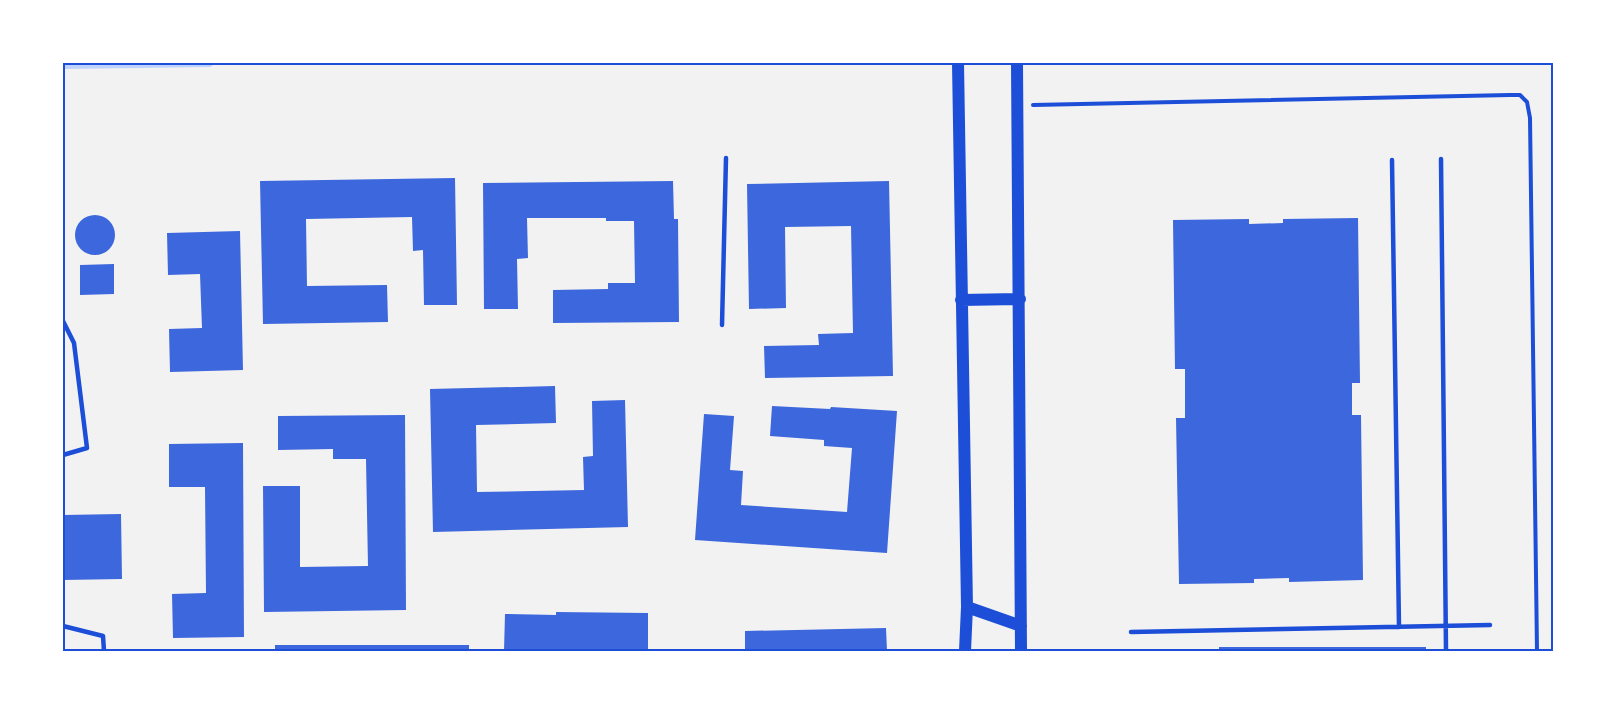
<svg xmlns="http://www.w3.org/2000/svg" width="1617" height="714" font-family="Merriweather,serif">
<rect width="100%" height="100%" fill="#f2f2f2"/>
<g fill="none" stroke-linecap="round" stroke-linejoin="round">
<path stroke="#bfd3fe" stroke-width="8" d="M 63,65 L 209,63"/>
</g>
<path fill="#3d67dc" d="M 455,178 L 457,305 L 424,305 L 423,250 L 413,251 L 412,217 L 306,219 L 307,286 L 387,285 L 388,322 L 263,324 L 260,181 Z
M 673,181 L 674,219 L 678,219 L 679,322 L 553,323 L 553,290 L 608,289 L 608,283 L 635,283 L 634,221 L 606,221 L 606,218 L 527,218 L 528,258 L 517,259 L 518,309 L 484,309 L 483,183 Z
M 889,181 L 893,376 L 765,378 L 764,346 L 819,345 L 818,334 L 853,333 L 851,226 L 785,227 L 786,308 L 749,309 L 747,184 Z
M75 235a20 20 0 1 1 40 0a20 20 0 1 1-40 0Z
M 1358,218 L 1360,383 L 1352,383 L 1352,415 L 1361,415 L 1363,580 L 1289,582 L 1289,578 L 1254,579 L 1254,583 L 1179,584 L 1176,418 L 1185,418 L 1185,369 L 1175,369 L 1173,220 L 1249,219 L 1249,224 L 1283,223 L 1283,219 Z
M 240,231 L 243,370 L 170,372 L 169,329 L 202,328 L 200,274 L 168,275 L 167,233 Z
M 114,264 L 114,294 L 80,295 L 80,265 Z
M 555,386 L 556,423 L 476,425 L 477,492 L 584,490 L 583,457 L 593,456 L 592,401 L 625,400 L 628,527 L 433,532 L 430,389 Z
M 772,406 L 830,409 L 831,407 L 897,411 L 887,553 L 695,540 L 704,414 L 734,416 L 730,470 L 743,471 L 741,505 L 847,512 L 852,448 L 824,446 L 824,440 L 770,436 Z
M 405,415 L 406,610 L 264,612 L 263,486 L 300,486 L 300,567 L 368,566 L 366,459 L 333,459 L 333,449 L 278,450 L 278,416 Z
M 243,443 L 244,637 L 173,638 L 172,594 L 206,593 L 205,487 L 169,487 L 169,444 Z
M 121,514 L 122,579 L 63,580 L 63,515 Z
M 556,612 L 648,613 L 648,651 L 504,651 L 505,614 L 556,615 Z
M 886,628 L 887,651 L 745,651 L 745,631 Z
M 275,645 L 469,645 L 469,651 L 275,651 Z
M 1219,647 L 1426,647 L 1426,651 L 1219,651 Z"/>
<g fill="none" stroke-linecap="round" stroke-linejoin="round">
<path stroke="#1d4ed8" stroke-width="4" d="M 1033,105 L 1510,95 L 1520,95 L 1527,102 L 1530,118 L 1537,651"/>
<path stroke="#1d4ed8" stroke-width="4.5" d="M 1441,159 L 1446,651
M 1392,160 L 1399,627
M 63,321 L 74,343 L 87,448 L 63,455
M 722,325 L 726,158
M 63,626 L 103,636 L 104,651
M 1131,632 L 1490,625"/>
<path stroke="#1d4ed8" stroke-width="12" d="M 958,63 L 967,607 L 965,651
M 1017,63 L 1021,651
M 961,300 L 1020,299
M 967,607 L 1021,626"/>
</g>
<rect width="1617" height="714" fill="none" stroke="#ffffff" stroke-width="129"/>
<rect x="64" y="64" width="1488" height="586" fill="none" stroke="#1d4ed8" stroke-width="2"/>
</svg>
